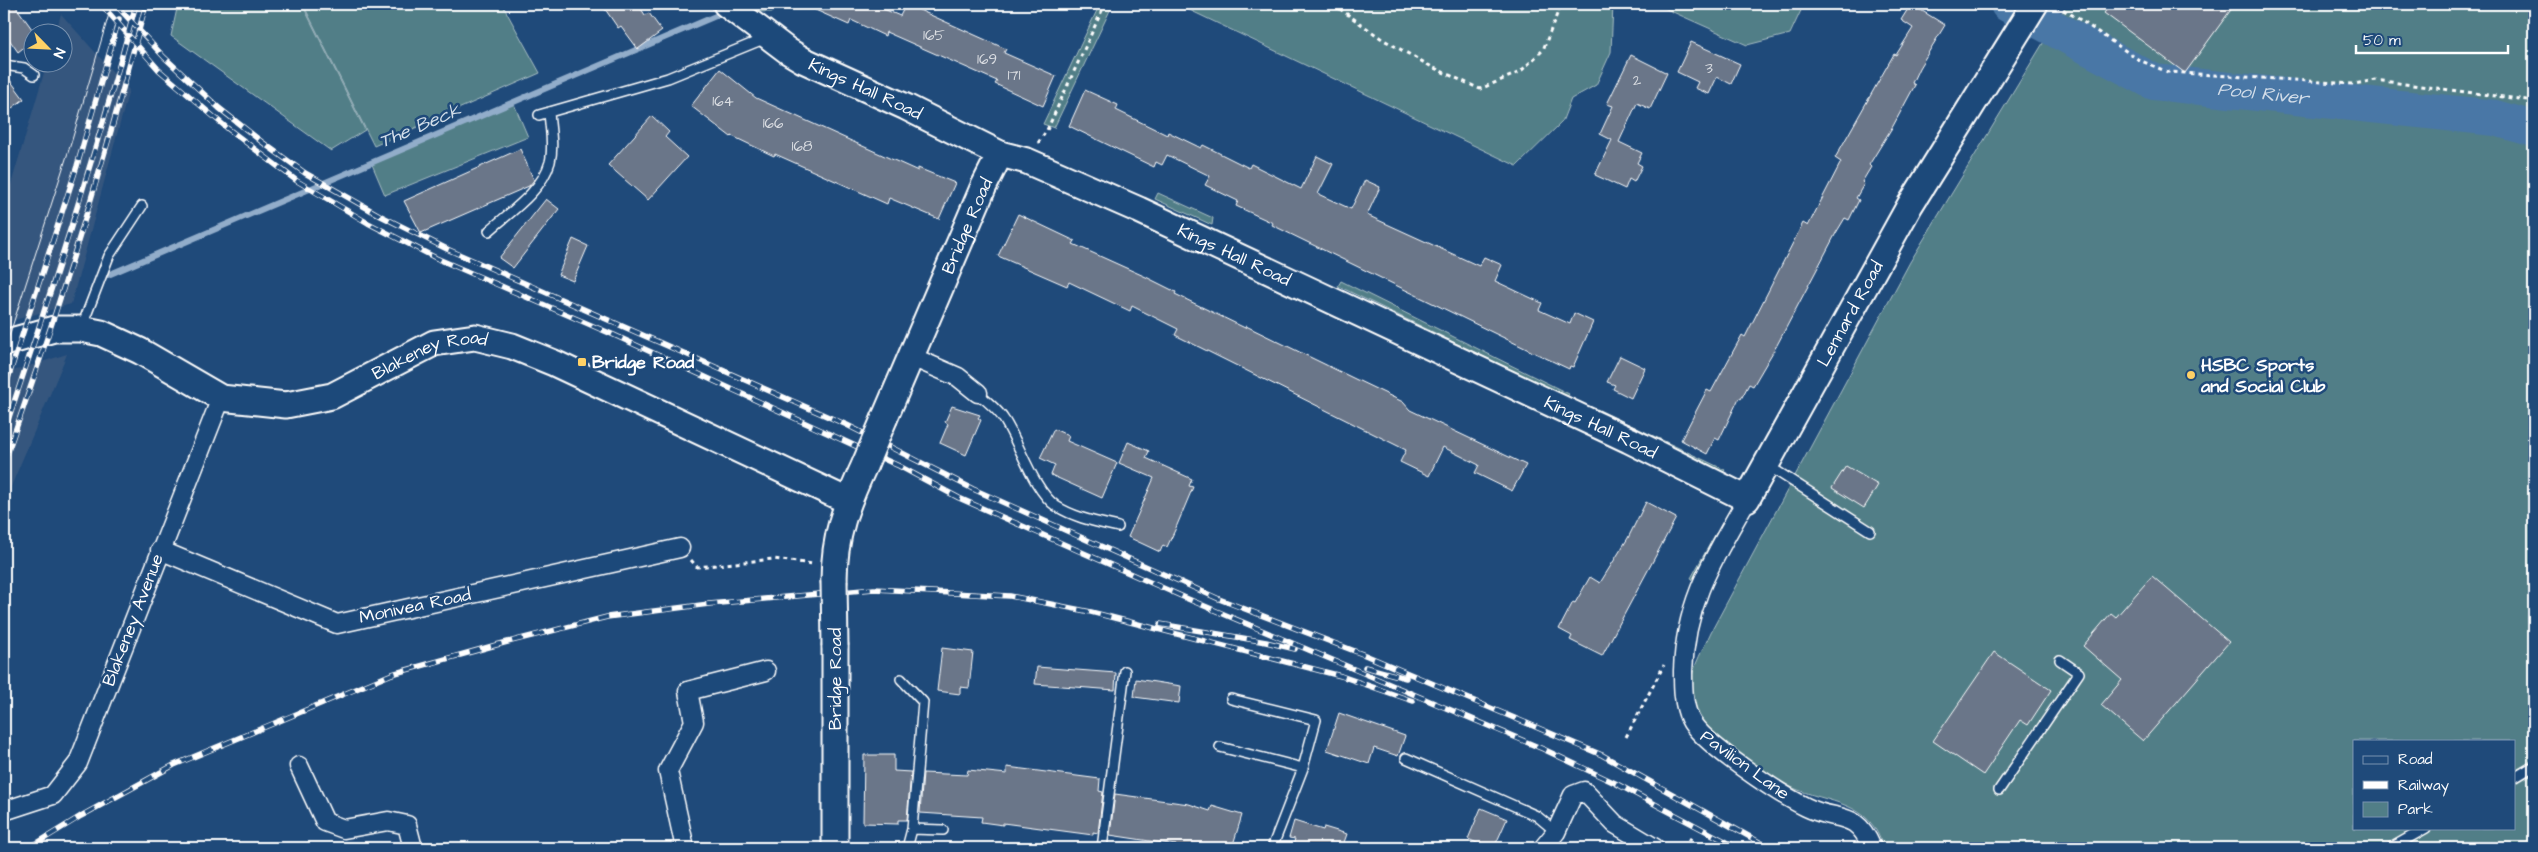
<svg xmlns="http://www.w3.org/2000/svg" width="2538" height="852" font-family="'Architects Daughter',sans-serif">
<rect width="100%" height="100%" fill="#1f4a7a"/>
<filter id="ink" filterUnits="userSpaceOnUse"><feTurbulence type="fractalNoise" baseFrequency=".02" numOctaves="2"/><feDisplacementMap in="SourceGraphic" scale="10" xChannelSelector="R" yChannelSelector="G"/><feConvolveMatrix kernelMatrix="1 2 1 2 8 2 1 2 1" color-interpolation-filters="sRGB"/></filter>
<g filter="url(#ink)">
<path fill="#36577e" d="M 61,14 L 129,90 L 71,304 L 4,323 L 4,208 L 47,63 L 62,62 L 62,32 L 56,32 Z
M 67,354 L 4,503 L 4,374 Z"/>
<path fill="#517e87" stroke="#a8bec3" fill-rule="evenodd" d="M 178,4 L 302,4 L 365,130 L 331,151 L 171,36 Z
M 303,4 L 502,4 L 540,73 L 374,146 Z
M 735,4 L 803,4 L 771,12 L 738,11 Z
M 1100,4 L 1113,4 L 1054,128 L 1043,124 Z
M 1177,4 L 1613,4 L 1611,52 L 1596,85 L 1571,99 L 1562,122 L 1517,166 Z
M 1631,4 L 1804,4 L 1790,34 L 1747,45 L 1664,8 L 1645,8 Z
M 2067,4 L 2534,4 L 2534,141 L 2506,132 L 2155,79 L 2055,23 Z
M 2045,40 L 2171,98 L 2375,115 L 2482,131 L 2534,144 L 2534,848 L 1883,848 C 1871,800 1829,804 1791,787 C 1767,776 1717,743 1702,722 C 1695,712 1690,694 1691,682 C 1693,665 1704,648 1711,632 L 1910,262 ZM 2354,741 L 2514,741 L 2514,828 L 2354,828 Z
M 514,104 L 528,137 L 385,195 L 371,162 Z
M 1158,193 L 1213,218 L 1212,225 L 1155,199 Z
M 1341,281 L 1569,394 L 1567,397 L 1338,286 Z
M 1597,409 L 1725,470 L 1723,473 L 1596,410 Z
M 1716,533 L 1721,534 L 1695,580 L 1691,578 Z"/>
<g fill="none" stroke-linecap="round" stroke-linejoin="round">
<path stroke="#92adca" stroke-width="6" d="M 108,275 L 725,12"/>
<path stroke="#4a77a6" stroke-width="36" id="s1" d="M 2008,4 L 2154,82 L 2495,118 L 2534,129"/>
</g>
<path fill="#6a7689" stroke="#fff" d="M 4,4 L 14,4 L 32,29 L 32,41 L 18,52 L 4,32 Z
M 613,4 L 638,4 L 645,15 L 649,13 L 662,31 L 638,49 L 621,26 L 618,28 L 605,9 Z
M 802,4 L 872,4 L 900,16 L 906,4 L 1006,49 L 1004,53 L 1056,76 L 1043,106 L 995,84 L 997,81 L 886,32 L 885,36 L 851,20 L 849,25 Z
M 1911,4 L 1945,25 L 1919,68 L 1912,83 L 1915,85 L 1893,126 L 1869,165 L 1871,167 L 1862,182 L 1864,184 L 1856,198 L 1859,200 L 1849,220 L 1845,218 L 1836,233 L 1777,345 L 1753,386 L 1749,384 L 1741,399 L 1739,398 L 1719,440 L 1715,438 L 1707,454 L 1681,440 L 1707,390 L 1711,392 L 1742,335 L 1745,337 L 1803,223 L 1808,226 L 1841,162 L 1835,158 L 1894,54 L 1896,55 L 1913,28 L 1901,20 Z
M 2111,4 L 2235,4 L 2185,73 L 2104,13 Z
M 1691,42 L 1740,64 L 1731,84 L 1717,77 L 1709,94 L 1695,88 L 1698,82 L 1677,72 Z
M 1631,55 L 1667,73 L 1650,109 L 1637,103 L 1619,142 L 1642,153 L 1637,163 L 1642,166 L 1634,182 L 1629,179 L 1625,189 L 1595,175 L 1612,140 L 1600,134 L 1613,106 L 1607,104 Z
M 720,69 L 756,98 L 918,171 L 918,168 L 955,183 L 939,219 L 889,198 L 887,204 L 775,154 L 774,156 L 732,136 L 731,137 L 691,106 Z
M 4,72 L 24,99 L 4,114 Z
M 1085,90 L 1118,105 L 1116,110 L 1167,135 L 1168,132 L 1201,148 L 1203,145 L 1249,168 L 1251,164 L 1301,189 L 1317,156 L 1333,164 L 1318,194 L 1351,209 L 1365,180 L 1380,187 L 1367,215 L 1479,266 L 1484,257 L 1502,265 L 1495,281 L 1542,303 L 1539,310 L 1570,324 L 1574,313 L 1593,322 L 1573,367 L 1570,366 L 1569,369 L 1535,353 L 1272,225 L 1273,223 L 1236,206 L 1238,201 L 1205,185 L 1210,176 L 1167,155 L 1162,165 L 1156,162 L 1154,167 L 1069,126 Z
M 652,116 L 669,132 L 665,137 L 687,157 L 648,200 L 608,165 Z
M 520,149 L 534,180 L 529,186 L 421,233 L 404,201 Z
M 546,199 L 559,209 L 513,268 L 499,258 Z
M 1018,214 L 1075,241 L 1073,244 L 1146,277 L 1176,292 L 1175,294 L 1245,328 L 1246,326 L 1355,379 L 1403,402 L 1410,410 L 1526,465 L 1512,491 L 1475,473 L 1479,465 L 1443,447 L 1429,476 L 1400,462 L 1406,450 L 1175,335 L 1178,329 L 1132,306 L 1130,311 L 1069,282 L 1067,286 L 998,256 Z
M 573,239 L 588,246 L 573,281 L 558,275 Z
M 1620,356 L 1645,368 L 1631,398 L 1613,389 L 1615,385 L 1607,382 Z
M 952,406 L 980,415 L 978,418 L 981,420 L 966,455 L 940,443 L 948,424 L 945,422 Z
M 1054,429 L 1069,436 L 1067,441 L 1117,463 L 1102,498 L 1051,475 L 1055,465 L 1040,458 Z
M 1128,442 L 1149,451 L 1146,458 L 1192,479 L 1189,486 L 1193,487 L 1175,530 L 1167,547 L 1163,545 L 1160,552 L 1128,537 L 1154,478 L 1119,463 Z
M 1846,466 L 1878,485 L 1864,508 L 1832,488 Z
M 1646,502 L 1676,518 L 1602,656 L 1570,640 L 1572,636 L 1559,629 L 1573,602 L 1575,603 L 1590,577 L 1600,583 L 1628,538 Z
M 2152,576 L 2229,642 L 2143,741 L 2101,705 L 2122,680 L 2083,646 L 2111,613 L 2116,617 Z
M 942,648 L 973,652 L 969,688 L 960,687 L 960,694 L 937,691 Z
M 1994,652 L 2051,690 L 2028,725 L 2020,720 L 1983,775 L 1933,741 Z
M 1037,667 L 1116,673 L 1115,690 L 1035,684 Z
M 1136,679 L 1181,686 L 1179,703 L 1134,697 Z
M 1339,713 L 1405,736 L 1398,756 L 1374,748 L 1369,764 L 1327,750 Z
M 864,755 L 894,755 L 894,771 L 911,772 L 907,820 L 898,820 L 898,824 L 863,823 Z
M 1007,767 L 1100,779 L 1099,791 L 1103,792 L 1098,833 L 1093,832 L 1093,835 L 1003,823 L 1003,825 L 981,822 L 982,817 L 920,813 L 923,773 L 967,775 L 968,770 L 1007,774 Z
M 1115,794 L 1189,804 L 1210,811 L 1212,806 L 1242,815 L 1232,848 L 1175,848 L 1176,845 L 1110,835 Z
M 1481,808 L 1507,819 L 1494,848 L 1488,848 L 1468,839 Z
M 1294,821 L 1323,830 L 1324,827 L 1347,834 L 1342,848 L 1292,848 L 1295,839 L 1289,838 Z"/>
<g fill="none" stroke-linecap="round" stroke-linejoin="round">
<defs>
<path id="lane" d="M 4,65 L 24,68 L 34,75
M 539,115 L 668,78 L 766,38
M 489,231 C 510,212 542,191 550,162 C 554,146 550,128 549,112
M 82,326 L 109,256 L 142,206
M 978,393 C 987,402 999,410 1005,421 C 1020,445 1034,491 1056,506 C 1075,518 1097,522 1118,527
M 1767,465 L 1870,531
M 901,679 L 923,702 L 912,829
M 1231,699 L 1316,720 L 1303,768 L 1272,848
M 1220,747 L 1303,768
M 1406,758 L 1537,816 L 1556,832
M 2514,778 L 2534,766
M 1999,790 L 2079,673 L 2060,660
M 907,848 L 912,829 L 943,830
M 1102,848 L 1125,671
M 2391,848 L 2426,828"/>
<path id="street" d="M 912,357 L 958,377 L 978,393
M 1747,499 C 1714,558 1685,601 1683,671 C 1683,687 1683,704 1690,719 C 1700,742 1781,795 1806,807 C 1838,823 1855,808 1872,848
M 160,550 L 337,624 L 680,548
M 299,766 L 325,822 L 344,829 L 388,821 L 407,825 L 413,848
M 4,811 L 53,795 L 78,763 L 221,398
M 685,848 L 668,771 L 694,722 L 688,691 L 766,671
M 1543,848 L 1556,832 L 1573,795 L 1584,791 L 1615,824 L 1655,848"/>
<g id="secondary">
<path id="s2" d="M 726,4 L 788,51 L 803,60 L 906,107 L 1000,154 L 1027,161 L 1139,210 L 1629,440 L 1747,499 L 1910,205 L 2035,4"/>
<path id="s3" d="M 4,343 L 54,329 L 81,329 L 101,333 L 140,351 L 221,398 L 286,405 L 332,396 L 434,343 L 475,337 L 512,346 L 554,363 L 848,501"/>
<path id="s4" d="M 885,417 L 983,188 L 1000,154"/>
<path d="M 834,581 C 834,535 846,505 865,464"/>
<path d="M 835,646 L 835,848"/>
</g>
</defs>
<use href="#lane" stroke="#fff" stroke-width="12"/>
<use href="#street" stroke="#fff" stroke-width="21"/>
<use href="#secondary" stroke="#fff" stroke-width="29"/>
<path stroke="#fff" stroke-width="3" stroke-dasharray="4 4" stroke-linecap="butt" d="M 1333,4 L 1382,39 L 1432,67 L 1480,89 L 1520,72 L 1543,50 L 1561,4
M 2056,6 L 2076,17 L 2139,60 L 2168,72 L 2354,84 L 2375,80 L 2534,101
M 1038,143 L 1047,130 L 1105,4
M 691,560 L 697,567 L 773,559 L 814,564
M 1626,737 L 1664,665
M 1685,848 L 1692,836"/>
<use href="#lane" stroke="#1f4a7a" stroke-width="9"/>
<use href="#street" stroke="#1f4a7a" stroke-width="18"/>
<use href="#secondary" stroke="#1f4a7a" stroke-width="25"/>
<path stroke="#fff" stroke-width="1" d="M 4,352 L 72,140 L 112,4"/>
<defs>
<path id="rail" d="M 101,4 L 159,70 L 227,128 L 297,181 L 368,223 L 436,258 L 614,335 L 899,466 L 959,498 L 1188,599 L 1543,749 L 1615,783 L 1738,848
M 115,4 L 164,57 L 219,108 L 262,142 L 305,173 L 381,216 L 447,249 L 847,425 L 973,489 L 1219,599 L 1365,655 L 1602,755 L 1770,848
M 4,391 L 77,166 L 119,19
M 4,432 C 52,290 98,148 136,4
M 4,462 C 59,311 105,159 146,4
M 1160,624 L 1266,642 L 1295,649
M 1365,667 L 1406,678
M 29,848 L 81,816 L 174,765 L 392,674 L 496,645 L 607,617 L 709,604 L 874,589 L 1010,596 L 1091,612 L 1341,676 L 1413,701"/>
</defs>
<use href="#rail" stroke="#fff" stroke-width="5.5"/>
<use href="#rail" stroke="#1f4a7a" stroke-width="4" stroke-dasharray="11" stroke-linecap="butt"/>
<defs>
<path id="secondary-bridge" d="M 865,464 L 885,417
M 834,581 L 835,646"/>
</defs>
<use href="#secondary-bridge" stroke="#fff" stroke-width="29" stroke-linecap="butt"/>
<use href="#secondary-bridge" stroke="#1f4a7a" stroke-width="25"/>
</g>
</g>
<g fill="#ffd166" stroke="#1f4a7a" stroke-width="2">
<rect x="577" y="357" width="10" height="10" rx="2.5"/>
<circle cx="2191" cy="375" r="5"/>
</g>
<g text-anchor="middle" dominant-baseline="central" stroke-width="5" stroke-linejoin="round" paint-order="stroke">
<g font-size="15" fill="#dadde2">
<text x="934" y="35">165</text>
<text x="987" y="59">169</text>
<text x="1709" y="68">3</text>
<text x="1014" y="75">171</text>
<text x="1637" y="80">2</text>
<text x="723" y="101">164</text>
<text x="773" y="123">166</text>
<text x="802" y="146">168</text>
</g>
<g font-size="18" fill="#fff" stroke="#1f4a7a">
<text stroke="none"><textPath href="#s2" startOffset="164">Kings Hall Road</textPath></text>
<text stroke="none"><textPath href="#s4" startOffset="208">Bridge Road</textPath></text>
<text stroke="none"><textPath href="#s2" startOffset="569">Kings Hall Road</textPath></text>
<text stroke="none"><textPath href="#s2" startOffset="1349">Lennard Road</textPath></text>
<text stroke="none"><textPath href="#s3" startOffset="456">Blakeney Road</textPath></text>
<text stroke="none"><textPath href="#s2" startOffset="974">Kings Hall Road</textPath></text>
<text transform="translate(415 606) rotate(-12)">Monivea Road</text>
<text transform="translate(133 620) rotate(-69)">Blakeney Avenue</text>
<text transform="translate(835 679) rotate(-90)">Bridge Road</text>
<text transform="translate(1745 765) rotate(36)">Pavilion Lane</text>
</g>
<g font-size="18" font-weight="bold" fill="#fff" stroke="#1f4a7a" text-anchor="start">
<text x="592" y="362">Bridge Road</text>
<text x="2201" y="365">HSBC Sports<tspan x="2201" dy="21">and Social Club</tspan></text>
</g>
<g font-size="19" font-style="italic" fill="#d2dde9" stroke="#1f4a7a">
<text stroke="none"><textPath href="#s1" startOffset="275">Pool River</textPath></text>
<text transform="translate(420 126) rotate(-23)">The Beck</text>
</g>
</g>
<rect width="2538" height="852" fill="none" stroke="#1f4a7a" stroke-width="20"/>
<rect x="10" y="10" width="2518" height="832" fill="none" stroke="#fff" stroke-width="2" filter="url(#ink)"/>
<rect x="2353" y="740" width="162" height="90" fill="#1f4a7a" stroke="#7992af"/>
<rect x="2363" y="756" width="25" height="8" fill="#1f4a7a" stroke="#7992af"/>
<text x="2398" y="764" font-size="15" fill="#ffffff">Road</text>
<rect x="2363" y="781" width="25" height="8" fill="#ffffff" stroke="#7992af"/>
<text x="2398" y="790" font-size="15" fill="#ffffff">Railway</text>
<rect x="2363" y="802" width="25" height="15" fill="#517e87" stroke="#7992af"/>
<text x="2398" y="814" font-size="15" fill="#ffffff">Park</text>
<g transform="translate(48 48) rotate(114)"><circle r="24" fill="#1f4a7a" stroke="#7992af"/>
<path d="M0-4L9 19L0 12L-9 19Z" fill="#ffd166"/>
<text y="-8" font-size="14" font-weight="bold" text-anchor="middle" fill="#ffffff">N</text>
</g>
<path d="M2356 45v8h152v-8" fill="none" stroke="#ffffff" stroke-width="2.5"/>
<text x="2363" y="45" font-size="15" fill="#ffffff" stroke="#1f4a7a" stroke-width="4" paint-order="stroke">50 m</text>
</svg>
